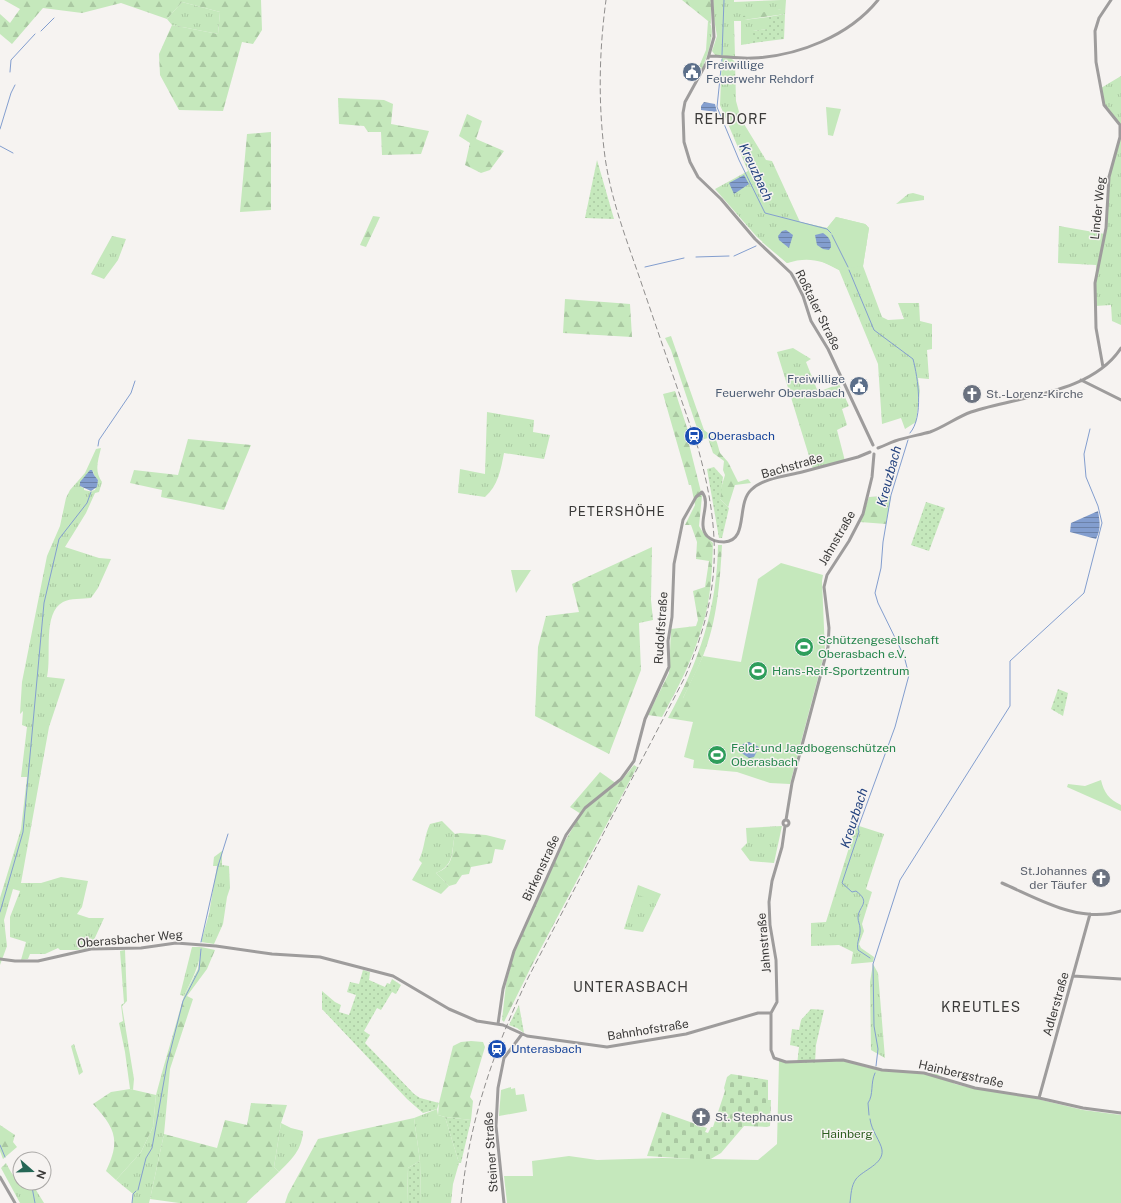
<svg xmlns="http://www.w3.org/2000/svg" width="1121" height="1203" font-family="'Public Sans',sans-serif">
<defs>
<pattern id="grass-tufts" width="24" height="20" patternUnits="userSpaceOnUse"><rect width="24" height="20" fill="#c5e8bc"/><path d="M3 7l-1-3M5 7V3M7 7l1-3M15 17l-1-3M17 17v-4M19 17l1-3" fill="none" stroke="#aac8a2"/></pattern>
<pattern id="forest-firs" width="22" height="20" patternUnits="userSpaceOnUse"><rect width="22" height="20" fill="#c5e8bc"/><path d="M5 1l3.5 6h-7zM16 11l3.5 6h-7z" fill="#aac8a2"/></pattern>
<pattern id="cemetery-stones" width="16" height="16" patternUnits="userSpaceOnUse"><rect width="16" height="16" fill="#c5e8bc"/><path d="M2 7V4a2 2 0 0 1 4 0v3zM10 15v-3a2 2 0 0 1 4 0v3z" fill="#aac8a2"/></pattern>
<pattern id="garden-dots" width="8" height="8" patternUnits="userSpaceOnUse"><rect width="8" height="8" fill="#c5e8bc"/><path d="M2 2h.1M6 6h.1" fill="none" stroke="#aac8a2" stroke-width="1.8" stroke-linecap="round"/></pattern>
<pattern id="water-rules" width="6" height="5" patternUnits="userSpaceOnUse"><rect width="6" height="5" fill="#839ecf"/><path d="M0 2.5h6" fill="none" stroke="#6c82a9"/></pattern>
</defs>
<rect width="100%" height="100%" fill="#f6f3f1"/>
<path fill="url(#grass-tufts)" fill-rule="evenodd" d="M 713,0 L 734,0 L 734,2 L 781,0 L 781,9 L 744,20 L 768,17 L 768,29 L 753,31 L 753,43 L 741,45 L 741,21 L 734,21 L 735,57 L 715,55 L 712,51 L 717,36 L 714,19 Z
M 182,2 L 220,12 L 218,34 L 172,25 L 167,19 Z
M 708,21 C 718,29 706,60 701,71 L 698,69 L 706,50 Z
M 722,57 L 731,58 L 735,62 L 736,101 L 741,119 L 766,160 L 772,161 L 800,222 L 827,228 L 836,217 L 865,224 L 869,228 L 863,266 L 882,317 L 888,320 L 904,319 L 898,303 L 919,303 L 920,321 L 932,324 L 932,349 L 927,350 L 929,379 L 918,378 L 920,391 L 916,422 L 905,429 L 901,418 L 882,424 L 878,364 L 839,270 C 821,259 806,257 787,263 L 757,237 L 715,189 L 748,171 L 720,105 Z
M 1121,76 L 1121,127 L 1105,107 L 1101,88 Z
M 1121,133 L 1121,325 L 1112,321 L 1111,305 L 1095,306 L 1096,265 L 1058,263 L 1059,226 L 1105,234 L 1110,176 Z
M 913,193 L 924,196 L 924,200 L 896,204 L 908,194 Z
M 112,236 L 126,239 L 118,260 L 104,279 L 91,274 Z
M 793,348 L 811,359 L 806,362 L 818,392 L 839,384 L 849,406 L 842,409 L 847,425 L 837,430 L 845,461 L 813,469 L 777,352 Z
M 487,412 L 534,420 L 533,432 L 550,435 L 544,459 L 504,453 C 501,469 498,486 485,497 L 458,493 L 460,469 L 485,474 Z
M 101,448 C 98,461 94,471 102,482 L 99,492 L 95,493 L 86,513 L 65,547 L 99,558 L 111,559 L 98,588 L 91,598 C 82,599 71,598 63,602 C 42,613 52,656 47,677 L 65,679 L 49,727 L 21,883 L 41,883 L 61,877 L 88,881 L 82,907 L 77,914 L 89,918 L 104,918 L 93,942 L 93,947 L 77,950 L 60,950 L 58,948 L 45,954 L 30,954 L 28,959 L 21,960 L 26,942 L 10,937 L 10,917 L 20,891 L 13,889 L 4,920 L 7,946 L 0,965 L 0,898 L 21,829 L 27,777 L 21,777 L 27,727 L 22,725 L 23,711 L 20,714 L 22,682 L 47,556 L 60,526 L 66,498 L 70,490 L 85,473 L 96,449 ZM 93,471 L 94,475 L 98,480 L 95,490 L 91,491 L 93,492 L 84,490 L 84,488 L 81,487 Z
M 442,821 L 455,834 C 451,852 455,865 436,873 L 449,886 L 441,894 L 412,880 L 422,863 L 419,860 C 425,848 424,836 430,824 Z
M 856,825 L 884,834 L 866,889 L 872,892 L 862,924 L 864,931 L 859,944 L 861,948 L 874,957 L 873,962 L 851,964 L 853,952 L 839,945 L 811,946 L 811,923 L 826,922 Z
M 782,826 L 774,863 L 750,861 L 741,849 L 747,843 L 746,828 Z
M 222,851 L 222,865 L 229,866 L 230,888 L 227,897 L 223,924 L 214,944 L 201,942 L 209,914 L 217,866 L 213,866 L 214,857 Z
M 638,885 L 661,894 L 643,932 L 624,929 Z
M 192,947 L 201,947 C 200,966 192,979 184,996 L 180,995 Z
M 125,950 L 127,1001 L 122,1006 L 134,1079 L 133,1090 L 130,1089 L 125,1052 L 119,1023 L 123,1021 L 121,1005 L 124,1003 L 120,951 Z
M 873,964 L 878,973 L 885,1058 L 871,1050 L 870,982 Z
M 74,1044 L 83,1072 L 79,1075 L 71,1046 Z
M 163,1069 L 170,1069 L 164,1134 L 150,1199 L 149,1203 L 132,1203 L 133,1194 L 116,1180 L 141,1152 L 153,1127 L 156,1095 Z
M 437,1109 L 438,1115 L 445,1117 L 459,1163 L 453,1184 L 451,1203 L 421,1203 L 420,1161 L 414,1118 Z
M 281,1123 L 291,1128 L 303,1131 C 302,1150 292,1159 279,1172 L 274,1167 Z
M 6,1163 C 14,1178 19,1186 36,1190 L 44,1203 L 20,1203 L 1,1168 Z"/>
<path fill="url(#forest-firs)" d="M 4,0 L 261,0 L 262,30 L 253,44 L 242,42 L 223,111 L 179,110 L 160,75 L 159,54 L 172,25 L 218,34 L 220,12 L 182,2 L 167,19 L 121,3 L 82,13 L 43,8 L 12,44 L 0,34 L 0,14 L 10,23 L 20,9 Z
M 682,0 L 711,0 L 711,24 L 708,21 Z
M 781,0 L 786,0 L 785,14 L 743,20 L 743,16 L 781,9 Z
M 338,98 L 384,100 L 393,104 L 391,124 L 429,131 L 421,154 L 382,155 L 381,132 L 368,132 L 364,126 L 339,124 Z
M 467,114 L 482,121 L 476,139 L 504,151 L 490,170 L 481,173 L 465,165 L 470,143 L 459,136 Z
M 271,132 L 271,210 L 240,212 L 247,134 Z
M 373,216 L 380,217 L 366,247 L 360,245 Z
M 565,299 L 630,304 L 632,337 L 563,333 Z
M 671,336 L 704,430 L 716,439 L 720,453 L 728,462 L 738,482 L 748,479 L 751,483 L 735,485 L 728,507 L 720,499 L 721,488 L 725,475 L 723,470 L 724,461 L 713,453 L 708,438 L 701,440 L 671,350 L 665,338 Z
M 675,391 L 692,443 L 689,444 L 702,496 L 699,526 L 704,534 L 713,543 C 712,571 711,600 702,627 C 693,659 678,688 662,717 L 648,715 L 669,673 L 671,629 L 696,626 L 698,620 L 693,591 L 705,587 L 709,561 L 696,559 L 697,542 L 691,525 L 685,525 L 695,505 L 691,485 L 689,485 L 663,394 Z
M 188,439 L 251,445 L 224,510 L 161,497 L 162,490 L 130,483 L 134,470 L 178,475 Z
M 891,496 L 886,524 L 860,522 L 869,497 Z
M 718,545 L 722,545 C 720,582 717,622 703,656 C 697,670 690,684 683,698 L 693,698 L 693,722 L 668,718 C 699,662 717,609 718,545 Z
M 652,547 L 651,600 L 653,620 L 639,623 L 641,670 L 609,754 L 535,716 L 538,647 L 546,616 L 579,612 L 572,584 Z
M 634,765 L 637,767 L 532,965 L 504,1022 L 502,1020 L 506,984 L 516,945 L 562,846 L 581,814 L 570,807 L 600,772 L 617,784 L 622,780 Z
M 460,833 L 486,835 L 506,840 L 503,850 L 495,849 L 492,863 L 471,867 L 469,874 L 462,875 L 456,884 L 449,886 L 436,873 C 456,866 451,851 455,834 Z
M 201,947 L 215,950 L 207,969 L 187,996 L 193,999 L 170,1069 L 163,1069 L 184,996 L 198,969 Z
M 471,1041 L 483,1042 L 485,1047 L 470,1097 L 473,1101 L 471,1120 L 445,1117 L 438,1115 L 439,1103 L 453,1046 L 461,1042 Z
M 130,1089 L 156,1095 L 153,1127 L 141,1152 L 116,1180 L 106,1171 C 121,1140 115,1128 93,1104 L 111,1092 Z
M 251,1103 L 287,1105 L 281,1123 L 274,1167 L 279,1172 L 246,1203 L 179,1203 L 150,1199 L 164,1134 L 217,1148 L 225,1120 L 247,1125 Z
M 414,1118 L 420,1161 L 408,1168 L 407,1203 L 285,1203 L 288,1194 L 318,1139 Z
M 0,1125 L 15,1135 L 13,1142 L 17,1147 L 3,1159 L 0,1151 Z"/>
<path fill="url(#cemetery-stones)" d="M 731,1074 L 768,1080 L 768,1100 L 771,1100 L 770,1126 L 767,1127 L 744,1126 L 721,1153 L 709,1160 L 647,1156 L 662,1112 L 707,1128 L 705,1132 L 708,1133 L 711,1127 L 713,1127 L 725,1091 L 724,1088 L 727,1077 Z"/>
<path fill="#c5e8bc" d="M 826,107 L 841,109 L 833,136 L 828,135 Z
M 836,217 L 865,224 L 869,228 L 863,266 L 839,270 L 817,259 L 798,259 L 787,263 L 762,242 L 792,220 L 827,228 Z
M 781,563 L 823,575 L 822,581 L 825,651 L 790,784 L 770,783 L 737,772 L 693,768 L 694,760 L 684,757 L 693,722 L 693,698 L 683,698 L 703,656 L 741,662 L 758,579 Z
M 511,570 L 531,570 L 516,593 Z
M 1101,780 C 1104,793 1109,799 1121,805 L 1121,811 L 1067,787 L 1068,784 L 1085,786 Z
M 639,886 L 657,893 L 654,901 L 636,894 Z
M 639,900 L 648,903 L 645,913 L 636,911 Z
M 779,1061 L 846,1061 L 869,1068 L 937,1074 L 955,1084 L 971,1088 L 1033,1098 L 1083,1110 L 1121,1115 L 1121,1203 L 507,1203 L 504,1176 L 533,1176 L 532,1161 L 569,1156 L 597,1160 L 662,1158 L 758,1160 L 777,1144 Z
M 511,1087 L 511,1089 L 515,1088 L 516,1095 L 524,1094 L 527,1111 L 499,1116 L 501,1090 Z"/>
<path fill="url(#garden-dots)" d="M 785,14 L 784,39 L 753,43 L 753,31 L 768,29 L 768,17 Z
M 597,160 L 614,219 L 585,218 Z
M 714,467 L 723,477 L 720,499 L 729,508 L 722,538 L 719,538 L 707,469 Z
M 926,502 L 945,508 L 929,551 L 911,545 Z
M 1058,689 L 1068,693 L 1063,716 L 1051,709 Z
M 363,970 L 370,972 L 369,980 L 385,987 L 387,983 L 390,984 L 392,979 L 401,985 L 396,994 L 392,992 L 381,1010 L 377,1008 L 364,1031 L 370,1035 L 365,1043 L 414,1094 L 420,1098 L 439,1103 L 437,1109 L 423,1113 L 407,1099 L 322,1009 L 322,991 L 335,1002 L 341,1005 L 339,1012 L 349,1015 L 356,995 L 347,992 L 350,982 L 359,984 Z
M 519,1005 L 524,1033 L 517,1028 L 509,1025 Z
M 811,1009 L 824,1010 L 816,1045 L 815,1063 L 797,1065 L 799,1047 L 790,1045 L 792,1029 L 799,1030 L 801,1020 Z
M 445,1117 L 471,1120 L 461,1163 L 459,1163 Z
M 420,1161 L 421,1203 L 407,1203 L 408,1168 Z"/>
<path fill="url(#water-rules)" d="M 704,102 L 715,104 L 717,112 L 701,110 L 701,106 Z
M 744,175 L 749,184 L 734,194 L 729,183 Z
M 786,230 L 793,235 L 789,248 L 779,240 L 778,236 L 782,231 Z
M 823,233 C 829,237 831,240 831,247 L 829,250 L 823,249 L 817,245 L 815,235 Z
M 90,470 L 92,470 L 94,475 L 98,480 L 97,487 L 91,491 L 80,486 L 80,482 Z
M 1098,511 C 1100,522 1101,529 1096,539 L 1070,532 L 1071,523 Z
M 749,742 L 759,747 L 754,757 L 749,758 L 740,752 L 739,749 L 743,744 Z"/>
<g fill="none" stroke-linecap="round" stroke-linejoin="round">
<path stroke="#839ecf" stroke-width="1" d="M 41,31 L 54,18
M 722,55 L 724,0
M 722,59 L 717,107 L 739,160 L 765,213 L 827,229 L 831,233
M 10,72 L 11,60 L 35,34
M 0,129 L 11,93 L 15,85
M 0,146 L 13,153
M 832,235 L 848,267
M 734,256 L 756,246
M 696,257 L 729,256
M 645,267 L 684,258
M 849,270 L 874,330 L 913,359 C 918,378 924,417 910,433
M 98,446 L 99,440 L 131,393 L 135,381
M 0,912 L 23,832 L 44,603 L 59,539 L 87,503 L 91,492
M 201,942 L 218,866 L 228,834
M 870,958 L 858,950 C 856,942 861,936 860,928 C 860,925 858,921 858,918 C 858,906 872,903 856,891 L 852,892 L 842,883 L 859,832 L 858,828 L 895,727 L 909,675 L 904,656 L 878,603 L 875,593 L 881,568 L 883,542 L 891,495 L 908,440
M 876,1066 L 878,1049 L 874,1026 L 873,964 L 900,880 L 1010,706 L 1010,661 L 1084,593 L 1102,523 L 1098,506 L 1086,477 L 1084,454 L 1090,429
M 869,1115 L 868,1103 C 874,1094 870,1084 875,1073
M 0,1145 L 5,1157
M 32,1187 L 35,1203
M 138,1190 L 146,1158 L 152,1148 L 167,1064 L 183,1001 L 199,970 L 201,949
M 132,1203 L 133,1194 L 136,1191
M 850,1203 C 851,1195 851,1186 856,1179 C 863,1170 884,1164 882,1150 C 881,1142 871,1130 870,1119"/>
<path stroke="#9e9c9c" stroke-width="3" d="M 712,0 L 714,37 L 707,62 L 685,102 L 683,113 L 684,142 L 690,162 L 698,177 L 721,199 L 755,239 L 791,273 L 795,280 L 803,296 L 811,321 L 828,349 L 873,445
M 709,56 C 724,56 738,59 753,58 C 798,56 849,36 878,0
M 1103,367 L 1096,328 L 1095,283 L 1106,228 L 1109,177 L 1120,137 L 1120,125 L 1104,105 L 1096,62 L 1095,31 L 1099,18 L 1111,0
M 1081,380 L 1121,400
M 878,448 C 884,446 889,443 895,441 C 907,437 919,435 930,432 C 944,427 957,417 971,412 C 1018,396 1091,394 1121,348
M 786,820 L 792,783 L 828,647 L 829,628 L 824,587 L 827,575 L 849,541 L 863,514 L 872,477 L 874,454
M783 823a3 3 0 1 1 6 0a3 3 0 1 1-6 0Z
M 785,826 L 782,847 L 772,881 L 769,902 L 770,925 L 776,960 L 777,1002 L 771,1013 L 771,1050 L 774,1058 L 786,1062 L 843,1060 L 882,1070 L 924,1073 L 975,1088 L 1039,1098 L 1083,1108 L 1121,1113
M 1002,883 C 1039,899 1079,924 1121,911
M 0,959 L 15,961 L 38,961 L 91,949 L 141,948 L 176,943 L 216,946 L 272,954 L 320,957 L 393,976 L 449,1009 L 477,1021 L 503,1025 L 527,1036 L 607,1047 L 686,1034 L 758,1013 L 771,1013
M 1073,976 L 1121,979
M 498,1024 L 503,989 L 514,951 L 566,835 L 585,808 L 621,779 L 634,761 L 645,719 L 669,667 L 668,641 L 672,617 L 674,564 L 681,530 L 683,520 L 696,497 L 702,492 C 712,504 696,523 707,536 C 711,540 718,542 724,542 C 749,541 736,504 751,490 C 763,478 786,476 802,472 C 821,467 840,462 858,457 L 870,452
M 1039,1098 L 1090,914
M 0,1177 L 15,1203
M 504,1203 L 496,1126 L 498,1088 L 504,1058 L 522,1034"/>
<path stroke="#908e8d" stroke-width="1" stroke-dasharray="6 3" stroke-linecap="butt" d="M 461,1203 C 469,1121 493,1052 528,978 L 685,677 C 721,593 722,536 698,448 C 679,393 660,338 641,282 C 627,241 611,200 605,157 C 598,104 599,52 606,0"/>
</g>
<defs>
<symbol id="civic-disc" viewBox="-11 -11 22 22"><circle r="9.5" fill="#5c6f8a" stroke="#f6f3f1"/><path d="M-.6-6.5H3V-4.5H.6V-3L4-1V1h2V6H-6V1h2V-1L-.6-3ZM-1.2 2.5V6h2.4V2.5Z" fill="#fff"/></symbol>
<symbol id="church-disc" viewBox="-11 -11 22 22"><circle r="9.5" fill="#6b7280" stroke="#f6f3f1"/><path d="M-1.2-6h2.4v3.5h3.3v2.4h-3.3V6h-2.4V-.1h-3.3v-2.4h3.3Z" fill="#fff"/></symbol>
<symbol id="station-disc" viewBox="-11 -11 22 22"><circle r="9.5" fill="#1a4fb4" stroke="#f6f3f1"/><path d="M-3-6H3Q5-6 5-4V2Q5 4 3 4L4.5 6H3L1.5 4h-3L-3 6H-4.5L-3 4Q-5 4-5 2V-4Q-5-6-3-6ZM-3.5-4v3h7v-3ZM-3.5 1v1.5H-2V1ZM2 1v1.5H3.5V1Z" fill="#fff"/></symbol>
<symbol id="stadium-disc" viewBox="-11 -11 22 22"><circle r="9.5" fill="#2e9e5b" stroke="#f6f3f1"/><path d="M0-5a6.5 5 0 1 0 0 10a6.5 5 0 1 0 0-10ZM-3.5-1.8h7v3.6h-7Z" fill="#fff"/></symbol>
</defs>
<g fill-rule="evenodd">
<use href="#civic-disc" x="681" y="61" width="22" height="22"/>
<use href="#civic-disc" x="848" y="375" width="22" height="22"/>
<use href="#church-disc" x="961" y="383" width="22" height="22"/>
<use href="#station-disc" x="683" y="425" width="22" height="22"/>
<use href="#stadium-disc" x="793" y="636" width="22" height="22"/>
<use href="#stadium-disc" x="747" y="660" width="22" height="22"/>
<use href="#stadium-disc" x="706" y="744" width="22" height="22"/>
<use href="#church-disc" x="1090" y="867" width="22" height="22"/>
<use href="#station-disc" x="486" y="1038" width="22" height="22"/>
<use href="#church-disc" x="690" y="1106" width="22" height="22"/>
</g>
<g text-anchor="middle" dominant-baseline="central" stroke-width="3" stroke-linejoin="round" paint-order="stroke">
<g font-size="12" fill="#4e5e75" stroke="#f6f3f1" text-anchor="start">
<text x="706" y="65">Freiwillige<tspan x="706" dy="14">Feuerwehr Rehdorf</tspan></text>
<text x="845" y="379" text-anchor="end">Freiwillige<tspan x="845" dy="14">Feuerwehr Oberasbach</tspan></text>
</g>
<g font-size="12" fill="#3b3a39" stroke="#f6f3f1">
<text transform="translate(1098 208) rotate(-84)">Linder Weg</text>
<text transform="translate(818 310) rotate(64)">Roßtaler Straße</text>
<text transform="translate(792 466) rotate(-16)">Bachstraße</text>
<text transform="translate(837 538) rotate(-60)">Jahnstraße</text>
<text transform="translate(661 628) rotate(-86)">Rudolfstraße</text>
<text transform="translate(541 868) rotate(-65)">Birkenstraße</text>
<text transform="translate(130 939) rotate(-5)">Oberasbacher Weg</text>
<text transform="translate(764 943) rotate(-95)">Jahnstraße</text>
<text transform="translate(1056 1004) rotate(-74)">Adlerstraße</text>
<text transform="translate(648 1030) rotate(-9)">Bahnhofstraße</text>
<text transform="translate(961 1074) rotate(13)">Hainbergstraße</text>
<text transform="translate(491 1152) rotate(-94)">Steiner Straße</text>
</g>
<g font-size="12" fill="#5b616d" stroke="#f6f3f1" text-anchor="start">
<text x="986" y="394">St.-Lorenz-Kirche</text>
<text x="1087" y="871" text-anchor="end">St.Johannes<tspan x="1087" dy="14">der Täufer</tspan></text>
<text x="715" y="1117">St. Stephanus</text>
</g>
<g font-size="12" fill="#164399" stroke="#f6f3f1" text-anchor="start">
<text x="708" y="436">Oberasbach</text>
<text x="511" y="1049">Unterasbach</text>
</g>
<g font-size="12" fill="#27864d" stroke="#f6f3f1" text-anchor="start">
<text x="818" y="640">Schützengesellschaft<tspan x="818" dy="14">Oberasbach e.V.</tspan></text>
<text x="772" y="671">Hans-Reif-Sportzentrum</text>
<text x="731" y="748">Feld- und Jagdbogenschützen<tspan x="731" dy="14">Oberasbach</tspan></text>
</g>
<g font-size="12" fill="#2e5f20" stroke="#f6f3f1">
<text x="847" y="1134">Hainberg</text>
</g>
<g font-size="13" font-style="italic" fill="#24437f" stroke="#f6f3f1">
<text transform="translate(756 172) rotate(65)">Kreuzbach</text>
<text transform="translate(889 476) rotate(-75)">Kreuzbach</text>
<text transform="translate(854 818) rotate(-72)">Kreuzbach</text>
</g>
<g font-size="13" letter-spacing="1" fill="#3b3a39" stroke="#f6f3f1">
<text x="617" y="511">PETERSHÖHE</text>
</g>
<g font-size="14" letter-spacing="1" fill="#3b3a39" stroke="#f6f3f1">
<text x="731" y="119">REHDORF</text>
<text x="631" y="987">UNTERASBACH</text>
<text x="981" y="1007">KREUTLES</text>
</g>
</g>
<g transform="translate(32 1171) rotate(110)"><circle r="19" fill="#f6f3f1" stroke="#aba9a7"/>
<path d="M0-3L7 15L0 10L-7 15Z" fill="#256756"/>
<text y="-6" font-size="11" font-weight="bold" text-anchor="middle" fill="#3b3a39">N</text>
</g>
</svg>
